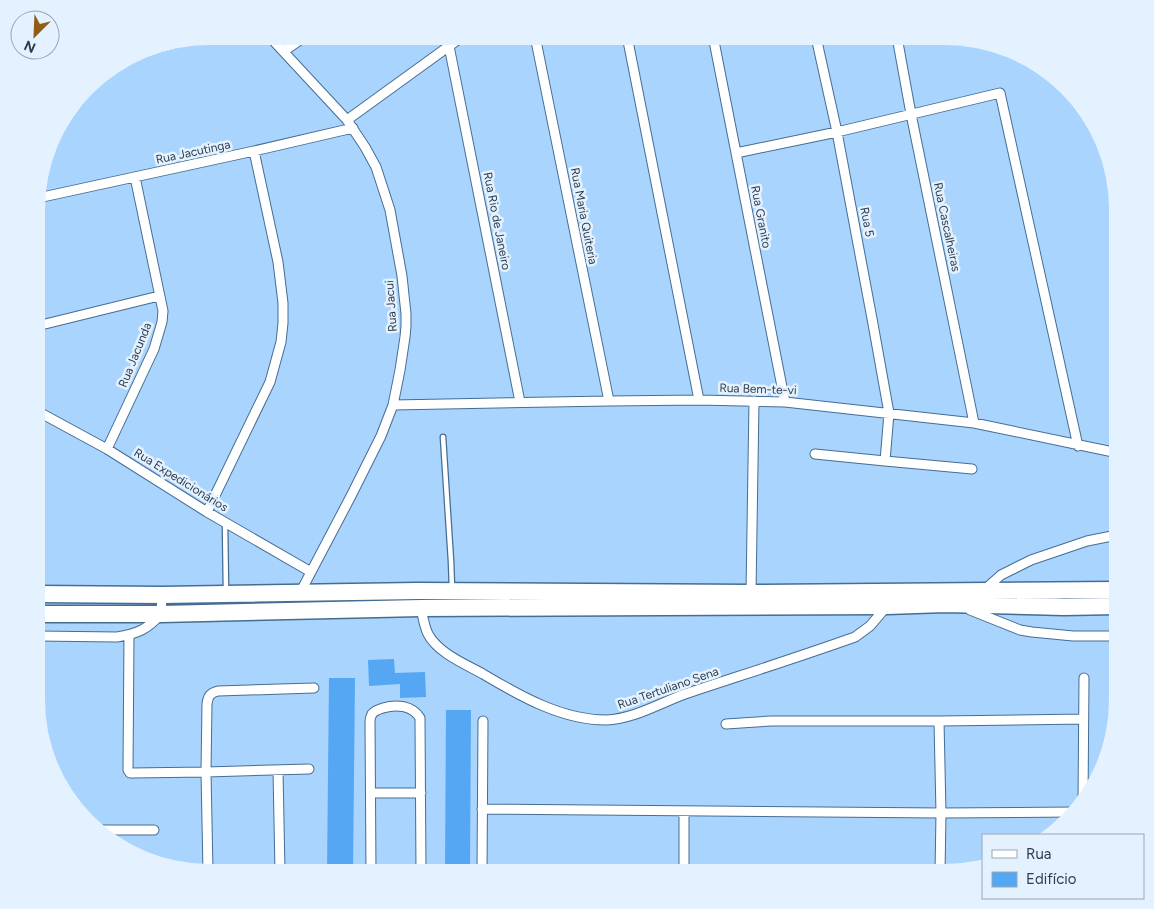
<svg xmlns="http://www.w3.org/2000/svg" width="1154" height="909" font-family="Figtree,sans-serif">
<rect width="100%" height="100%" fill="#a9d4fe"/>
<path fill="#55a7f3" d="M 394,659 L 395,673 L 425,672 L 426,697 L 400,698 L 400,684 L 369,686 L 368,660 Z
M 329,678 L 355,678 L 353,872 L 327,872 Z
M 446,710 L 471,710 L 470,873 L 445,873 Z"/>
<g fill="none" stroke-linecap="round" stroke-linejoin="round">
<defs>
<path id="lane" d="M 443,437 L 451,561 L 452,588
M 225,524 L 226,591"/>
<path id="street" d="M 269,36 L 347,120 L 365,147 L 376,167 L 390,210 L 402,276 L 406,314 L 406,326 L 405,337 L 400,370 L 393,405 L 381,436 L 351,496 L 300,593
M 535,36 L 609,401
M 627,36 L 699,400
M 713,36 L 785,402
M 816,37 L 837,132 L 873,324 L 889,413 L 885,461
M 897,37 L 911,114 L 974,423
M 449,46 L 520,402
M 145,50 L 191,39
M 284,51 L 306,36
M 347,120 L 463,36
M 736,153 L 837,132 L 1000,93 L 1078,446
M 38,198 L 254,151 L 353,128
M 37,326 L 159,296
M 393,405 L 609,401 L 699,400 L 785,402 L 974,423 L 1118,453
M 37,411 L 107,449 L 207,512 L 311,572
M 107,449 L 154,349 L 162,322 L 163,311 L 135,177
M 815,454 L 885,461 L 972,469
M 207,512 L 270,382 L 281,342 L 283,323 L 283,303 L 278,262 L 254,151
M 983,591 L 1001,575 L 1031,560 L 1087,541 L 1117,535
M 751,593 L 754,401
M 421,608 C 423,617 424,626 428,634 C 438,653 465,664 483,674 C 520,696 562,720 606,720 C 634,719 660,703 685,694 C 742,675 799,657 855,637 L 870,626 L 887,606
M 970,610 L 1020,630 L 1032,632 L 1073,636 L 1117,636
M 129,635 L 128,770 L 130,773 L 132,773 L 206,772 L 208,872
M 37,636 L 117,637 C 137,634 148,629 161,614 L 162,595
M 939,721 L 941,813 L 940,873
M 726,724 L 771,721 L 939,721 L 1083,719
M 309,769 L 206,772 L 207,704 C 208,696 210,693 218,691 L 314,688
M 278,770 L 280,872
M 371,793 L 421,793
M 1083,802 L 1084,678
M 482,809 L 941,813 L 1076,812
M 95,830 L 154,830
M 371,872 L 370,721 C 370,719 371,716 372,714 C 375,710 380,709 383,708 C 396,704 412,705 420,718 L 421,873
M 482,873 L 483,721
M 684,873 L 684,811"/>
<path id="highway" d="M 37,594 L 162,595 L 418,591 L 751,593 L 1117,590
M 37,614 L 161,614 L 421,608 L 887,606 L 945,604 L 1064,607 L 1117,606"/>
</defs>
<use href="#lane" stroke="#466d93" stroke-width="7"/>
<use href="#street" stroke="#466d93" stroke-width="11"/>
<use href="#highway" stroke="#466d93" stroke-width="19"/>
<use href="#lane" stroke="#fff" stroke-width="4.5"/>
<use href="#street" stroke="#fff" stroke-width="9"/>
<use href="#highway" stroke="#fff" stroke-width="16"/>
</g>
<g text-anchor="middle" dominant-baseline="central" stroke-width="5" stroke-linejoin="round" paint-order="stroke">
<g font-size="12" fill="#2c3d4e" stroke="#e4f1fe">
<text transform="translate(193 152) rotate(-12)">Rua Jacutinga</text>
<text transform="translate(584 216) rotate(79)">Rua Maria Quiteria</text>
<text transform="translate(761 217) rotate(79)">Rua Granito</text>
<text transform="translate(497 221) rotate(79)">Rua Rio de Janeiro</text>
<text transform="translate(867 222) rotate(79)">Rua 5</text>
<text transform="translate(947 227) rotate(78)">Rua Cascalheiras</text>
<text transform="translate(391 306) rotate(-94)">Rua Jacui</text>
<text transform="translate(135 355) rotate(-68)">Rua Jacunda</text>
<text transform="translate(758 389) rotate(2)">Rua Bem-te-vi</text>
<text transform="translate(181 480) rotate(32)">Rua Expedicionários</text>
<text transform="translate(668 688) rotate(-19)">Rua Tertuliano Sena</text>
</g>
</g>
<path d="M0 0H1154V909H0ZM209 45H945A164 164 0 0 1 1109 209V700A164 164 0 0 1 945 864H209A164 164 0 0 1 45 700V209A164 164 0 0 1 209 45Z" fill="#e4f1fe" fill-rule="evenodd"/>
<rect x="982" y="834" width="162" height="65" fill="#e4f1fe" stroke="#9aa9b8"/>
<rect x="992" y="850" width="25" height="8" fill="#ffffff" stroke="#9aa9b8"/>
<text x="1026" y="859" font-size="15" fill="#2c3d4e">Rua</text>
<rect x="992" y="872" width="25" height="15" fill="#55a7f3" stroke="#9aa9b8"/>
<text x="1026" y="884" font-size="15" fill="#2c3d4e">Edifício</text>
<g transform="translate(35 35) rotate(204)"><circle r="24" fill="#e4f1fe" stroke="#9aa9b8"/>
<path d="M0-4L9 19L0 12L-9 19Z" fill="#925d12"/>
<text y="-8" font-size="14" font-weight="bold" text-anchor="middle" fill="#2c3d4e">N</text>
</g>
</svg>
